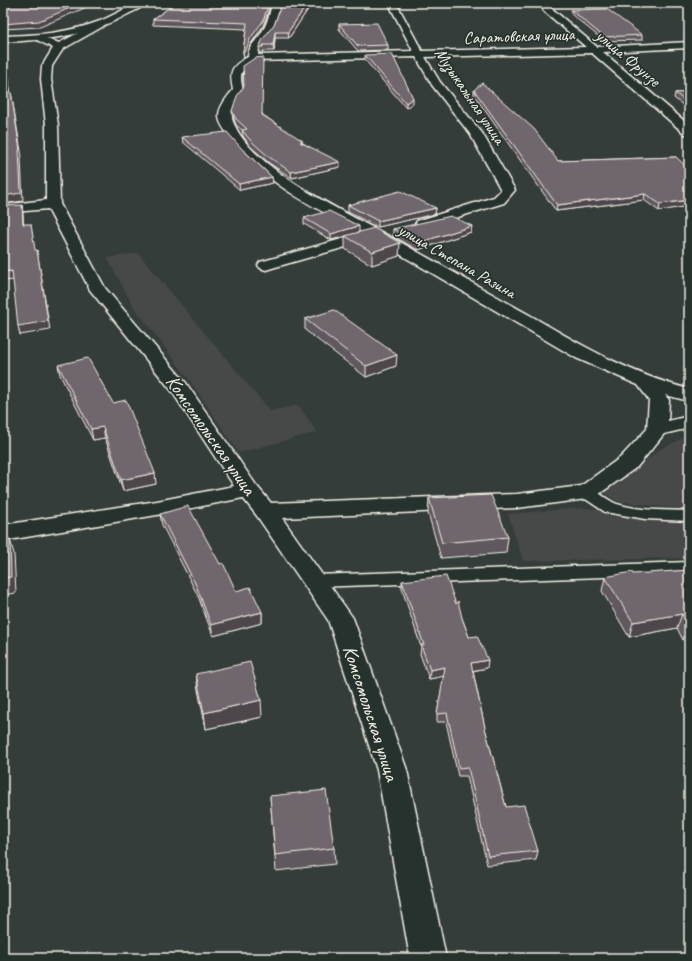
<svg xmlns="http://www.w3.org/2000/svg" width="692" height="961" font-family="Caveat,sans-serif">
<rect width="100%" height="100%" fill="#353d3a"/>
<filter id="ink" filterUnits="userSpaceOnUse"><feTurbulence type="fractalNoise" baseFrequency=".025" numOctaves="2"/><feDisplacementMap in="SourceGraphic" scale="8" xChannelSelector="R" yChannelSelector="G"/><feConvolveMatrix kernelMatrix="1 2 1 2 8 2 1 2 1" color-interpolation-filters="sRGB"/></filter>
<g filter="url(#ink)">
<path fill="#464949" d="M 138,253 L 270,411 L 298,405 L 317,432 L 239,453 L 191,382 L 134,307 L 107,258 Z
M 689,435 L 689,510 L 617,501 L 602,492 L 661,449 Z
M 580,508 L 689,515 L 689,558 L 523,561 L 508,514 Z"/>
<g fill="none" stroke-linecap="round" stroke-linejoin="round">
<defs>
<path id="lane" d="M 587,487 C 598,490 606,500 617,504 C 640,511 665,510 689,511 L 689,521 L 645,519 L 611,513 L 605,512 L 581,496 L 579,492 L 581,488 Z
M 689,562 L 689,574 L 315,587 L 309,585 L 306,581 L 309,577 L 315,575 Z"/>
<path id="street" d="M 272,3 L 280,3 C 279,12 277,20 274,28 C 269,37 258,45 258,55 L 413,51 L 391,8 L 395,5 L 399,8 L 422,51 L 586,47 L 544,11 L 543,9 L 544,7 L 550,7 L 597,47 L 689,42 L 689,48 L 603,52 L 689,125 L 689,135 L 685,134 L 592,53 L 425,57 L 440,82 L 482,133 L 515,190 L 504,203 L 422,228 L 417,227 L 415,224 L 417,221 L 494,197 L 501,190 L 470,134 L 432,85 L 416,57 L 255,61 C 240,70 239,73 243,90 C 234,103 227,113 236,128 C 262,178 365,221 414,250 C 454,272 493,295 533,317 C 582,346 633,375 689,389 L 689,401 L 665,395 L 669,400 L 668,421 L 689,416 L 689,428 L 664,434 L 637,467 L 595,497 L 587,499 L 517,508 L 282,518 L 353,618 L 407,770 L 446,958 L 410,958 L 377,770 L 328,620 L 257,516 L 243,498 L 157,515 L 3,541 L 3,525 L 157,501 L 234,486 L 171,390 L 90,290 L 48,209 L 3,213 L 3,205 L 46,200 L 46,125 L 41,79 L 42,66 L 53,48 L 33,38 L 38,35 L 59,43 L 99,22 L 104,25 L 102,27 L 63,49 L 52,66 L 51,79 L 58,125 L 60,204 L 105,288 L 186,383 L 256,485 L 271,503 L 517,494 L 581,486 L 621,457 L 647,429 L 649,400 L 638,385 L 576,358 L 374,239 L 272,268 L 266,270 L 260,268 L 258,265 L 260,262 L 363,233 C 316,208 262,183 231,138 C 226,132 220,125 219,117 C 218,108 227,97 233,90 C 229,71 231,66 248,57 C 248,45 258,40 263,30 C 268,22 270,12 272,3 Z"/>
<path id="secondary" d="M 136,3 L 146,3 C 142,8 134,11 128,14 C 89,36 47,40 3,42 L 3,36 C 36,35 69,33 100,21 C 112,16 124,9 136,3 Z"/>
</defs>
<use href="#lane" stroke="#f4f1e8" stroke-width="3"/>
<use href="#street" stroke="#f4f1e8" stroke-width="3"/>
<use href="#secondary" stroke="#f4f1e8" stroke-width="3"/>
<use href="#lane" fill="#26332d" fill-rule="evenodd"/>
<use href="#street" fill="#26332d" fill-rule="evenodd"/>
<use href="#secondary" fill="#26332d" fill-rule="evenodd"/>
</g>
<path fill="#5f585e" stroke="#f4f1e8" d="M 176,3 L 263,26 L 250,45 L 247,56 L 244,58 L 243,52 L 246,29 L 153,25 L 153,19 Z
M 312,3 L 289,38 L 275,38 L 274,51 L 263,51 L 263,53 L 260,53 L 259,47 L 275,23 L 280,8 Z
M 571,10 L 642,35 L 642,40 L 604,41 L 571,14 Z
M 339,24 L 388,45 L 388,50 L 358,51 L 339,29 Z
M 365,55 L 413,103 L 406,108 L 365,60 Z
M 244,86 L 263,115 L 303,143 L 340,167 L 292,178 L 269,163 L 250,146 L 243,136 L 242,130 L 236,125 L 233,116 L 232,111 Z
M 474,90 L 558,161 L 676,157 L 659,211 L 644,200 L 556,211 L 474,95 Z
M 689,92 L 689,110 L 674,98 L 675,93 Z
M 182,137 L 242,149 L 272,177 L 273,183 L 240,190 L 183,142 Z
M 348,205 L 436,208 L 435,214 L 378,227 L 348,212 Z
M 304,218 L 359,232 L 399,256 L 372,265 L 345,249 L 345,236 L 331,240 L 304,224 Z
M 393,229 L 471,232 L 418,250 L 393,236 Z
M 305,319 L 396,366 L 366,377 L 305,330 Z
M 58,365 L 113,403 L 156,484 L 123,491 L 105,438 L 93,440 L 60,375 Z
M 429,498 L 508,537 L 506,553 L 441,558 L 428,513 Z
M 160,514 L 220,564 L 236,591 L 262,612 L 262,623 L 213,636 L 198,596 L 162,525 Z
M 689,570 L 689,640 L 683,640 L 677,628 L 629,637 L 602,591 L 605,577 Z
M 402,581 L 462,618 L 469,637 L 487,668 L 473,671 L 485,728 L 506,807 L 538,851 L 536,860 L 487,865 L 467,776 L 458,776 L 446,722 L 437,722 L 437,714 L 444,676 L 429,679 L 420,654 L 421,647 L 402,589 Z
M 196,674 L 262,717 L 206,729 L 198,690 Z
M 270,796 L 334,848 L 335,864 L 276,871 Z"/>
<path fill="#4e474c" stroke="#f4f1e8" d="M 82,3 L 96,3 L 40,27 L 4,29 L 4,34 L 3,35 L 3,24 Z
M 269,3 L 271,3 L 263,26 L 250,45 L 247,56 L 244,58 L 243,52 Z
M 308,3 L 312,3 L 289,38 L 288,32 Z
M 275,32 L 275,38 L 274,51 L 273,45 Z
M 4,38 L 5,43 L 11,99 L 10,92 Z
M 11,92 L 22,157 L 21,158 L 23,201 L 3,204 L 3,196 L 19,150 Z
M 413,98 L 413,103 L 406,108 L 406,103 Z
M 340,162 L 340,167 L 292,178 L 291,172 Z
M 272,177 L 273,183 L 240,190 L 239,184 Z
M 645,194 L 644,200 L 556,211 L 557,205 Z
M 689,200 L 689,206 L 659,211 L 660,204 Z
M 22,205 L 23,213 L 24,233 L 23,224 Z
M 436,208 L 435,214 L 378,227 L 378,221 Z
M 359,226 L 359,233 L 331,240 L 331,234 Z
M 472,226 L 471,232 L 418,250 L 418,243 Z
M 400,243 L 399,256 L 372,265 L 372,252 Z
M 37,250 L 50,330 L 20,335 L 18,326 Z
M 12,271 L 14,280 L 3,281 L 3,272 Z
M 397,355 L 396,366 L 366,377 L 366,366 Z
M 103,427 L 105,438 L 93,440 L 91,429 Z
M 155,473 L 156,484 L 123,491 L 121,480 Z
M 10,539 L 14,554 L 16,593 L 3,595 L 3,578 Z
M 262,612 L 262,623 L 213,636 L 211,625 Z
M 682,614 L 677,628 L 629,637 L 633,622 Z
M 488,660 L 487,668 L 471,671 L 471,663 Z
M 445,667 L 445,676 L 429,679 L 430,670 Z
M 261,700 L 262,717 L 206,729 L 204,713 Z"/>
<path fill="#6f666d" stroke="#f4f1e8" d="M 3,3 L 82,3 L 39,21 L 3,24 Z
M 176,3 L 269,3 L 263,21 L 250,39 L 246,50 L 243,52 L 247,23 L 153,19 Z
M 280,3 L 308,3 L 288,32 L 275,32 L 273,45 L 263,45 L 263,47 L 259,47 L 263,39 L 275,23 L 280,8 Z
M 607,9 L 642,35 L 604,37 L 571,10 Z
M 377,23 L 388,45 L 358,46 L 339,24 Z
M 3,37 L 4,38 L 10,92 L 11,92 L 20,150 L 19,150 L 21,193 L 3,196 Z
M 392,54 L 413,98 L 406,103 L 365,55 Z
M 263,57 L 262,115 L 303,141 L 300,142 L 340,162 L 291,172 L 269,157 L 250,140 L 242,130 L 247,129 L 236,119 L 232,111 L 237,96 L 244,86 L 243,66 L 255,58 Z
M 482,83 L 534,129 L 558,161 L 676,157 L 689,169 L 689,200 L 660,204 L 645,194 L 557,205 L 474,90 Z
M 689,92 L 689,104 L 675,93 Z
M 227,132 L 242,149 L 272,177 L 239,184 L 182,137 Z
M 400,191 L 436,208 L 378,221 L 348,205 Z
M 22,205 L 23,224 L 31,224 L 35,250 L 37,250 L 48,321 L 18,326 L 12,271 L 3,272 L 3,206 Z
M 329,211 L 359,226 L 331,234 L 304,218 Z
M 451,216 L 472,226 L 418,243 L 393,229 Z
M 374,228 L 400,243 L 372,252 L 345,236 Z
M 334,310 L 397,355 L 366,366 L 305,319 Z
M 88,358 L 113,403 L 126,400 L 155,473 L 121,480 L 103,427 L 91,429 L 58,365 Z
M 491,495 L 508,537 L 442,543 L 429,498 Z
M 188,506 L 220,564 L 223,563 L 236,591 L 250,587 L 262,612 L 211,625 L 196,585 L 160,514 Z
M 10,539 L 11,577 L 3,578 L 3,540 Z
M 689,570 L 689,625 L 688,625 L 682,614 L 633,622 L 605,577 L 632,572 L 633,574 Z
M 446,576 L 456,604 L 458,601 L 462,618 L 469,637 L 477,636 L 488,660 L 471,663 L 485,728 L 506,807 L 524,805 L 538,851 L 488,856 L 468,767 L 459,768 L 447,713 L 437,714 L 445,667 L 430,670 L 421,645 L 424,645 L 402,581 Z
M 250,662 L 261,700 L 204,713 L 196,674 Z
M 326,790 L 334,848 L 275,855 L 270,796 Z
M 344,954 L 345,958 L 311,958 Z"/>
</g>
<g text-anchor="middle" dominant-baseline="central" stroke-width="3.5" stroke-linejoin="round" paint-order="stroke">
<g font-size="17" fill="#f4f1e8" stroke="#26332d">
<text transform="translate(519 36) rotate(-2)">Саратовская улица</text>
<text transform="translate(628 58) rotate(40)">улица Фрунзе</text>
<text transform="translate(470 96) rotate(56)">Музыкальная улица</text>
<text transform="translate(457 261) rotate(30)">улица Степана Разина</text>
</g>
<g font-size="20" fill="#f4f1e8" stroke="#26332d">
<text transform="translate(211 435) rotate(55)">Комсомольская улица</text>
<text transform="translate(371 713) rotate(72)">Комсомольская улица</text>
</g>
</g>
<rect width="692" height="961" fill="none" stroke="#26332d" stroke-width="16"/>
<rect x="8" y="8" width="676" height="945" fill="none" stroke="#f4f1e8" stroke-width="1.5" filter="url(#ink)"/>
</svg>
